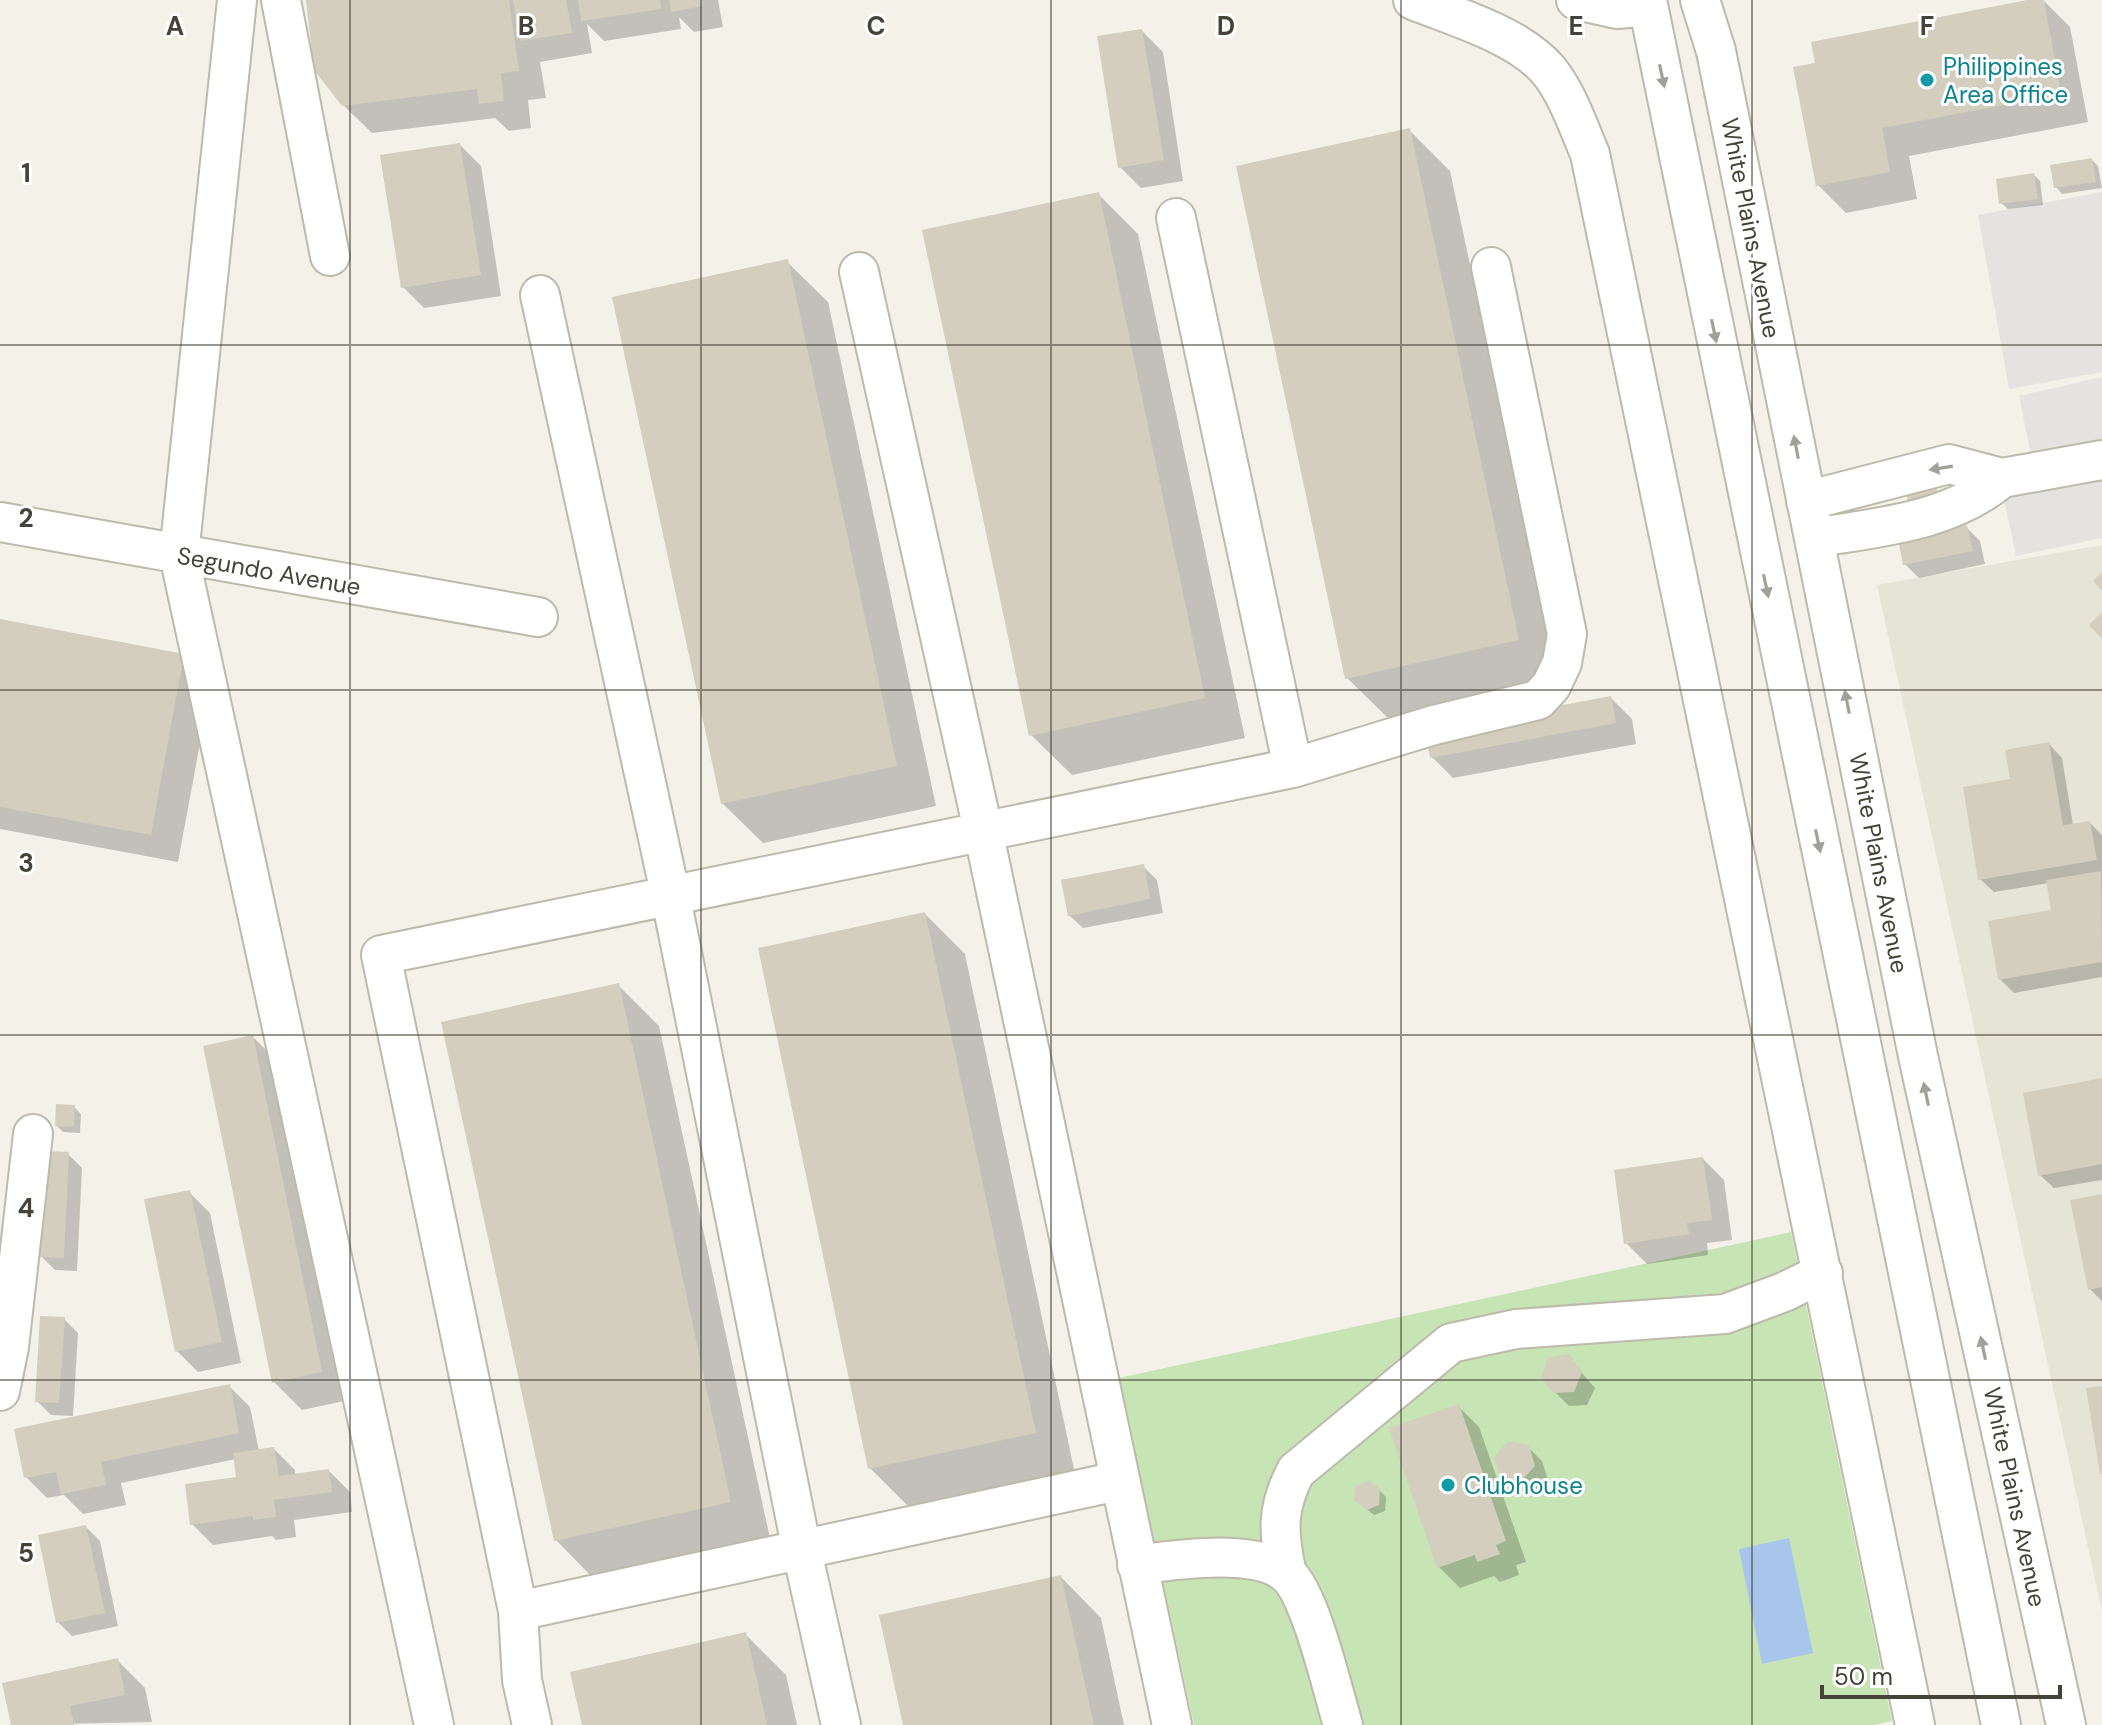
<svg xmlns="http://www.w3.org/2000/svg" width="2102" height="1725" font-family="'DM Sans',sans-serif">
<rect width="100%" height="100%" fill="#f3f1e8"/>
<path fill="#e6e4d6" d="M 2102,545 L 2102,1611 L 1877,585 Z"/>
<path fill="#c7e4b4" d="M 1791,1232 L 1892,1721 L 1874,1725 L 1194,1725 L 1119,1378 Z"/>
<path fill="#e4e3df" d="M 2102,192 L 2102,372 L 2009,389 L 1978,215 Z
M 2102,377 L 2102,538 L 2016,556 L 2001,484 L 2035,476 L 2019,396 Z"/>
<path fill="#a8c6eb" d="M 1789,1538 L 1813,1653 L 1762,1664 L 1739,1549 Z"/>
<path fill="#0003" d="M 308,0 L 718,0 L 723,27 L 694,32 L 679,17 L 681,29 L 604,41 L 587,24 L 592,53 L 540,62 L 546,98 L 528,100 L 531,128 L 509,131 L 495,118 L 372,133 L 343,105 Z
M 2038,0 L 2043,0 L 2070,27 L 2088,122 L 1909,156 L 1917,199 L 1846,213 L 1818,185 L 1817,65 Z
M 1142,31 L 1163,52 L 1183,181 L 1141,188 L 1120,167 Z
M 1409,130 L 1450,171 L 1559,681 L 1388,718 L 1347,678 Z
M 460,145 L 481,166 L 501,296 L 424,308 L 403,287 Z
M 2092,160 L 2098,166 L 2102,188 L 2062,194 L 2056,187 Z
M 2034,175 L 2040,181 L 2043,205 L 2008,209 L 2001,203 Z
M 1098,194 L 1138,234 L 1245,738 L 1072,775 L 1031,735 Z
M 787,262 L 828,302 L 936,806 L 763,843 L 722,803 Z
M 1966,527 L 1980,541 L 1985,564 L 1919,578 L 1905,564 Z
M 0,622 L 183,656 L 211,684 L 178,862 L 0,829 Z
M 1611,698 L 1632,719 L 1636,744 L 1453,778 L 1432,757 Z
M 2049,744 L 2062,758 L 2073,825 L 2090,823 L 2102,835 L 2102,977 L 2014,993 L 2000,979 L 2054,911 L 2049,883 L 1994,892 L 1980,879 L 2012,781 Z
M 1143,866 L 1157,880 L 1163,913 L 1083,928 L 1069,915 Z
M 925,914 L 965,954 L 1075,1474 L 911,1509 L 870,1468 Z
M 618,985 L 659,1026 L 771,1543 L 596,1581 L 556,1540 Z
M 253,1037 L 281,1065 L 349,1400 L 302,1410 L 274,1382 Z
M 2102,1080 L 2102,1180 L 2054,1188 L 2040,1175 Z
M 74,1107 L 81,1114 L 80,1133 L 63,1132 L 57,1126 Z
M 68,1154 L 82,1168 L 77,1271 L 55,1270 L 41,1256 Z
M 1703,1159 L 1724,1180 L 1732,1240 L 1707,1243 L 1708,1255 L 1647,1264 L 1626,1243 Z
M 189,1192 L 210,1213 L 241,1363 L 198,1372 L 177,1351 Z
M 2102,1196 L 2102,1301 L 2090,1289 Z
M 64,1319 L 78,1333 L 73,1416 L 51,1415 L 37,1401 Z
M 1568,1357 L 1595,1388 L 1587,1405 L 1569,1406 L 1555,1392 Z
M 229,1386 L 250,1407 L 259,1451 L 274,1449 L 295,1470 L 295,1476 L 329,1471 L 350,1492 L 352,1512 L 294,1520 L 296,1537 L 276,1540 L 272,1536 L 213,1545 L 192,1524 L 238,1479 L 236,1459 L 121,1483 L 126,1505 L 83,1514 L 64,1495 L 47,1498 L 26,1477 Z
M 1458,1406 L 1479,1427 L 1526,1562 L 1516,1565 L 1519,1575 L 1500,1582 L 1494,1576 L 1460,1588 L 1439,1567 Z
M 1528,1447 L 1542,1461 L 1548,1480 L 1535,1494 L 1516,1489 L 1502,1475 Z
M 1379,1490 L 1386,1497 L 1385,1511 L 1374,1515 L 1363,1506 Z
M 86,1527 L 100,1541 L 118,1626 L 72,1636 L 58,1622 Z
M 1061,1577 L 1101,1618 L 1124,1725 L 905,1725 Z
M 745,1634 L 786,1675 L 797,1725 L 584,1725 Z
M 117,1660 L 145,1688 L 152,1722 L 13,1725 Z"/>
<path fill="#d3cebe" d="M 306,0 L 509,0 L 519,71 L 501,73 L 504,101 L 479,104 L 477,89 L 342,106 L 314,70 Z
M 513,0 L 566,0 L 572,33 L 520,41 Z
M 578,0 L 660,0 L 661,9 L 581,21 Z
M 669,0 L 702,0 L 703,6 L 671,12 Z
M 2027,0 L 2044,0 L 2061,94 L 1882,128 L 1890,172 L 1816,186 L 1793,67 L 1815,63 L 1811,42 Z
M 1142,29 L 1164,160 L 1118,168 L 1097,36 Z
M 1410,128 L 1519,640 L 1345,679 L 1236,166 Z
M 460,143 L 481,275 L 401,288 L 380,155 Z
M 2092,158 L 2096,182 L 2054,188 L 2050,165 Z
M 2034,173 L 2038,199 L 1999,204 L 1996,179 Z
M 1099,192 L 1205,698 L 1029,736 L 922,230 Z
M 788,259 L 897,766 L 721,804 L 612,297 Z
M 1935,482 L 1939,499 L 1909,505 L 1905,488 Z
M 1967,525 L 1973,551 L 1903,565 L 1898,539 Z
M 2102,572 L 2102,591 L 2093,581 Z
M 2102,612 L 2102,639 L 2089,625 Z
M 0,619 L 184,654 L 151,835 L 0,807 Z
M 1611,696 L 1616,723 L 1430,758 L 1425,731 Z
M 2049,742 L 2063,825 L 2090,821 L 2097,860 L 1978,880 L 1963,787 L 2010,779 L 2005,750 Z
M 1144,864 L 1150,899 L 1068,916 L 1061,880 Z
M 2101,871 L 2102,962 L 1998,980 L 1988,921 L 2051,910 L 2046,880 Z
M 925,912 L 1036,1433 L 868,1469 L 758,948 Z
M 619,983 L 731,1502 L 554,1541 L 441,1022 Z
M 253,1035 L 322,1372 L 272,1383 L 203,1046 Z
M 2102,1078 L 2102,1164 L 2038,1176 L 2023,1093 Z
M 56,1104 L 75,1105 L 74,1127 L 55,1126 Z
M 44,1151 L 69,1152 L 64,1258 L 39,1257 Z
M 1703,1157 L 1712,1220 L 1687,1223 L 1689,1234 L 1624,1244 L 1614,1170 Z
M 190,1190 L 222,1342 L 175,1352 L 144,1199 Z
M 2102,1194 L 2102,1287 L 2088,1290 L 2070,1200 Z
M 40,1316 L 65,1317 L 59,1403 L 35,1402 Z
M 1569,1354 L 1582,1372 L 1574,1392 L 1553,1393 L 1541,1378 L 1548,1358 Z
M 230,1384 L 239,1433 L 101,1462 L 106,1485 L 61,1494 L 56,1472 L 24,1478 L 14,1429 Z
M 2102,1386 L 2102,1474 L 2100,1474 L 2086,1388 Z
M 1459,1404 L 1506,1541 L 1496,1545 L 1500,1554 L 1477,1562 L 1475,1555 L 1437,1568 L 1389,1428 Z
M 1508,1441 L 1529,1445 L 1535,1466 L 1521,1481 L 1500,1476 L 1494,1458 Z
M 274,1447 L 279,1476 L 329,1469 L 332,1492 L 274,1500 L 276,1517 L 253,1520 L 253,1516 L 190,1525 L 185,1484 L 236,1477 L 233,1453 Z
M 1369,1480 L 1380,1489 L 1379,1505 L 1367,1510 L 1354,1500 L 1355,1487 Z
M 86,1525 L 105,1613 L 56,1623 L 38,1535 Z
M 1061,1575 L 1094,1725 L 903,1725 L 879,1615 Z
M 746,1632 L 767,1725 L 582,1725 L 570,1672 Z
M 118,1658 L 125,1695 L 70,1706 L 74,1725 L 11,1725 L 2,1683 Z"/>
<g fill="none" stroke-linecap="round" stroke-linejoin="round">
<defs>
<path id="minor" d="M 237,0 L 179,555 L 434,1725
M 281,0 L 330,256
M 1413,0 C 1455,17 1519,35 1549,71 C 1568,95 1578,126 1590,154 L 1915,1725
M 1576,0 L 1617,9 L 1648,6
M 1647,0 L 2001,1725
M 1700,0 L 1716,51 L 1918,1056 L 2066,1725
M 1176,218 L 1293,768 L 1434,725 L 1538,700 L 1551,686 L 1562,663 L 1567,634 L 1491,267
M 859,272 L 983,830 L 1172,1725
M 540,295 L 670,893 L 802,1551 L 841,1725
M 1806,501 L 1949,464 L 2002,478 L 2102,460
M 0,522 L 538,617
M 1814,538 C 1879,527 1950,522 2002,478
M 0,1391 L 9,1347 L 33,1134
M 1137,1565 C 1174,1560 1258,1547 1288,1575 C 1311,1596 1333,1692 1343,1725
M 1287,1574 C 1278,1533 1276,1509 1296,1471 L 1451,1343 L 1516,1329 L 1725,1314 L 1784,1292 L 1823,1273
M 518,1611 L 1118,1481
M 532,1725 L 522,1680 L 518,1611 L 381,955 L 1293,768"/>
</defs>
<use href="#minor" stroke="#bdbaab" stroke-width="42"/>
<use href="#minor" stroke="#fff" stroke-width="38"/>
</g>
<defs><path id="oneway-solid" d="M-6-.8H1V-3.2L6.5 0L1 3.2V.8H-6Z" transform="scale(2)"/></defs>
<g fill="#a2a09b">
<use href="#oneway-solid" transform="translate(1662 76) rotate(78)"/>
<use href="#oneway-solid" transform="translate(1714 331) rotate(78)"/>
<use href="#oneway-solid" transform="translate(1796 447) rotate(-101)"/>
<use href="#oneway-solid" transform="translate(1941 468) rotate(171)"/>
<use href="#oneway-solid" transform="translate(1766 586) rotate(78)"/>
<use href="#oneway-solid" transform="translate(1847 702) rotate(-101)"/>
<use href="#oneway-solid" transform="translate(1818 841) rotate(78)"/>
<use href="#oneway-solid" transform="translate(1926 1094) rotate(-102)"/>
<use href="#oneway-solid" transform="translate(1983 1348) rotate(-102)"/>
</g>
<path fill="none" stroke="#454237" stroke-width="2" stroke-opacity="0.55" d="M 350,0 L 350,1725M 701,0 L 701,1725M 1051,0 L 1051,1725M 1401,0 L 1401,1725M 1752,0 L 1752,1725M 0,345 L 2102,345M 0,690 L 2102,690M 0,1035 L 2102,1035M 0,1380 L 2102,1380"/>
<g fill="#0f9aa8" stroke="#fff" stroke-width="3">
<circle cx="1927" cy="80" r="8"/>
<circle cx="1448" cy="1485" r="8"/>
</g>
<g text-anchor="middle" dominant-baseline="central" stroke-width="6" stroke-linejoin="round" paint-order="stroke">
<g font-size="24" fill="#0d838f" stroke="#fff" text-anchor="start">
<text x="1943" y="66">Philippines<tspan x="1943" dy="28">Area Office</tspan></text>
<text x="1464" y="1485">Clubhouse</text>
</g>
<g font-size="24" fill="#454237" stroke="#fff">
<text transform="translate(1751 228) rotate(79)">White Plains Avenue</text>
<text transform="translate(269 571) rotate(10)">Segundo Avenue</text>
<text transform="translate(1879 863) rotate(79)">White Plains Avenue</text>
<text transform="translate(2015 1497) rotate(78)">White Plains Avenue</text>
</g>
</g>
<g font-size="26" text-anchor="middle" font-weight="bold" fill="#454237" stroke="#fff" stroke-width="6" stroke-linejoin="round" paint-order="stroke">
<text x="175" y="35">A</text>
<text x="526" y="35">B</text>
<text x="876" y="35">C</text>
<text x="1226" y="35">D</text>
<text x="1576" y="35">E</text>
<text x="1927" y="35">F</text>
<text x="26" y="182">1</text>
<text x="26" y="527">2</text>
<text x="26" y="872">3</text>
<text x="26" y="1217">4</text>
<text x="26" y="1562">5</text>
</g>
<path d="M1822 1685v12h238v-12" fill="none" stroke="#454237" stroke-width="4"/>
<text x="1834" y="1685" font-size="24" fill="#454237" stroke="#ffffff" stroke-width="6" paint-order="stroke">50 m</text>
</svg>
